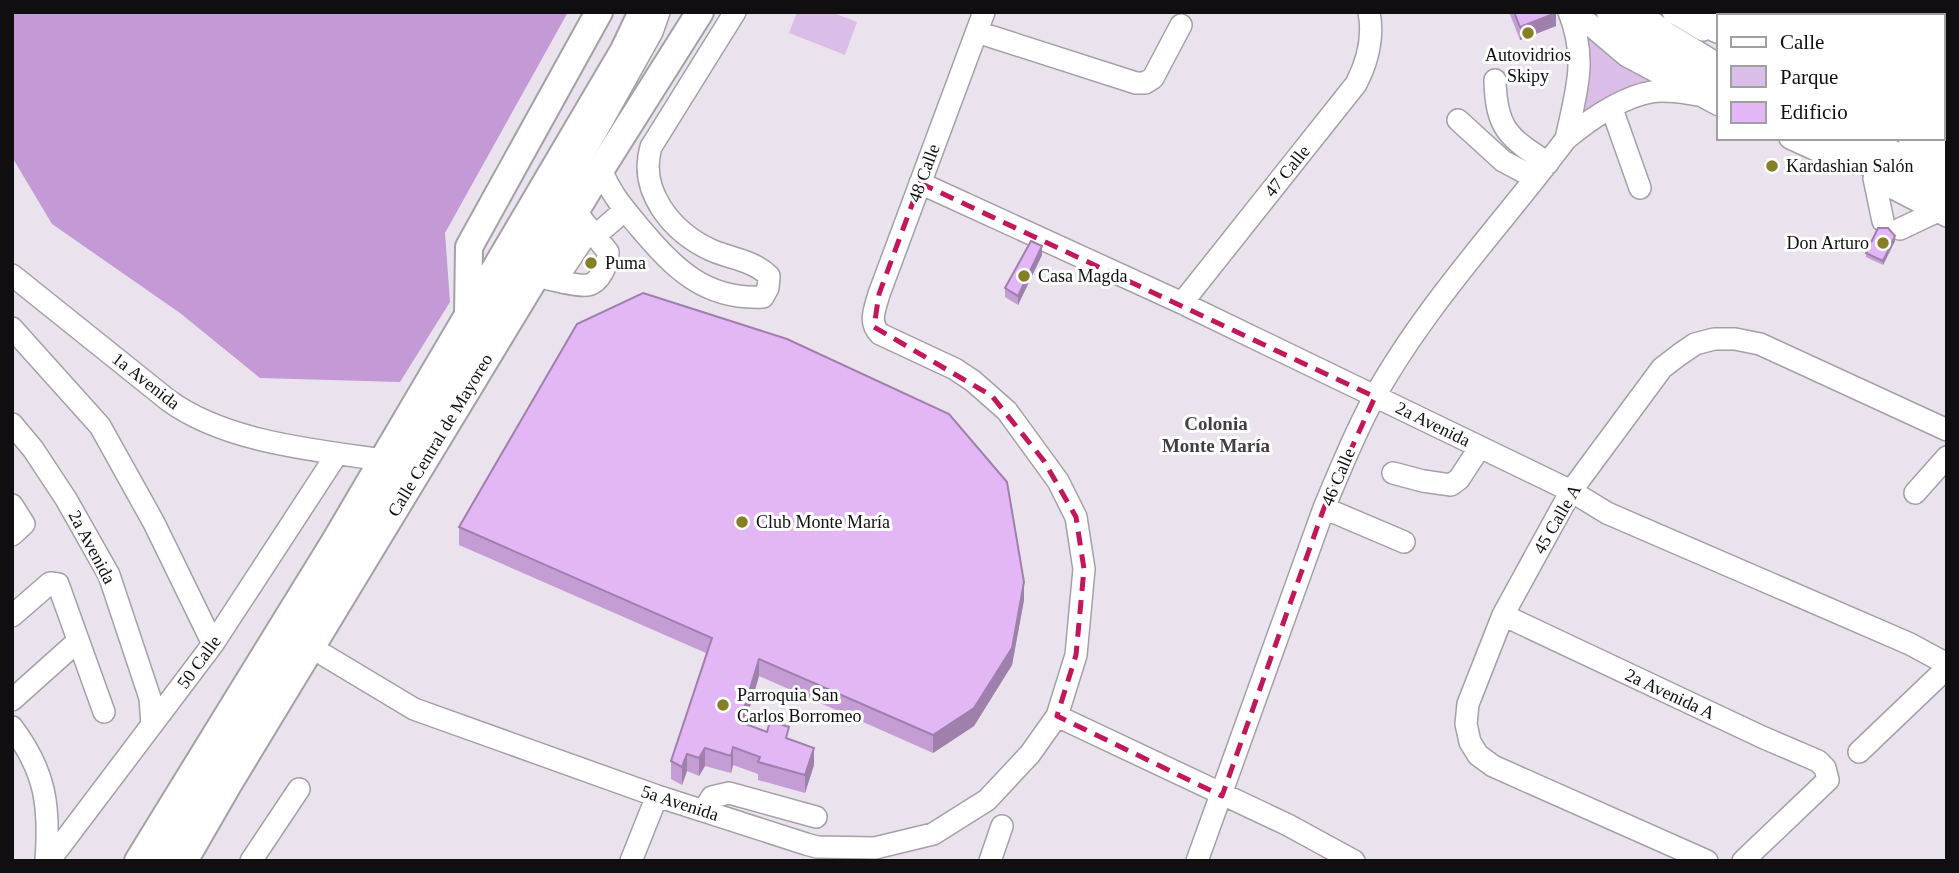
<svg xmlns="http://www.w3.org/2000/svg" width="1959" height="873" font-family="Georgia,serif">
<rect width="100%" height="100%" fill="#eae3ed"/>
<path fill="#dabee7" d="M 797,12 L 831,12 L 857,22 L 845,55 L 789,33 Z
M 1578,25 L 1670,88 L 1566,139 Z"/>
<path fill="#c399d6" d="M 12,12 L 568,12 L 445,233 L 450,302 L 400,382 L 260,378 L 180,313 L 52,224 L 12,157 Z"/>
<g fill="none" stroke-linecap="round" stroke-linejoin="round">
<defs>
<path id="minor" d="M 1575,12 L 1627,56 L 1719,105
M 1639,12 L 1668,34 L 1719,65
M 1673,12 L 1703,30
M 1904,16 L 1904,12
M 1919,16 L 1920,12
M 1943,23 L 1947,16
M 977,32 L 1136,83 L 1145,83 L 1153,78 L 1181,25
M 1495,80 C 1496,129 1509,138 1548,163
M 1612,109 L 1640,188
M 1458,120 L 1503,161 L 1535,178
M 1790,138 L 1836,159
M 1866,138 L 1947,178
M 1909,138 L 1947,156
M 1566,139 C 1576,92 1588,60 1569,12
M 601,169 C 611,195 623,207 640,228 C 675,269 705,300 763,297 L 768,288 L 769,276 C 753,260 731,259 711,250 C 672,232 638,191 651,147 L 735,12
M 1874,178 L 1883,221
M 920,183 L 1182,303 L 1571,491 L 1607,513 L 1910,644 L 1947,664
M 1887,185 L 1947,216
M 1900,229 L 1938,211
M 595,236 L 625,210
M 12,275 L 168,400 C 225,442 314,450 383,460
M 537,276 C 549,279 577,287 588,285 C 601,282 608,263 608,252 L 576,212
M 556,280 L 590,229
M 1182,303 L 1356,84 C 1368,61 1374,38 1369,12
M 12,328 L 100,426 L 154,523 L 213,644
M 12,424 L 33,449 L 66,499 L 109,575 L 150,698 L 152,725
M 1393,473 L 1423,481 L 1451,485 L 1459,479 L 1480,447
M 1915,493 L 1947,457
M 12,505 L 24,524 L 12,535
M 1324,508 L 1404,542
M 1503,615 L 1762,737 L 1818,761 L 1825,768 L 1828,780 L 1743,861
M 12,616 L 50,583 L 58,584 L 104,712
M 324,655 L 414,709 L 657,796 L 806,844 L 817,847 L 875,848 L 933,834 L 987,800 L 1030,754 L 1057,716 L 1076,655 L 1084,569 L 1076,517 L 1058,481 L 1007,411 L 973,381 L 955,369 L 880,334 C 868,322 875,309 879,294 L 984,12
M 12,700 L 78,641
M 1057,716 L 1288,825 L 1354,861
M 12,727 C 46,772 50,806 46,861
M 1859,752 L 1947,668
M 703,811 L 712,797 L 729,793 L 816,817
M 49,861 L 213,644 L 337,454
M 159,861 L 257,702 L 511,276 L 595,134 L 652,32 L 659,12
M 251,861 L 299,789
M 631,861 L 657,796
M 990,861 L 1002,826
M 1197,861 L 1324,508 C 1340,470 1355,432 1375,396 C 1427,303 1502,224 1566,139 C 1588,121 1622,97 1651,92 C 1667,89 1684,93 1700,95
M 1707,861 L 1493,766 L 1478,755 L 1470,742 L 1466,724 L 1468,704 L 1503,615 L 1571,491 L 1662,368 L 1679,355 L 1695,344 L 1714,339 L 1735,339 L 1760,344 L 1947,430"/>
<path id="major" d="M 468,316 L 469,247 L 599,12
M 138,861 L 335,541 L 624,50 L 642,12
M 184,861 L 229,783 L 601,169 L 700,12"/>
<path id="highway" d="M 1613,12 L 1654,48 L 1719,88
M 1695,12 L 1719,27
M 1823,138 L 1947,197
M 1943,138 L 1947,140"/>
</defs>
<use href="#minor" stroke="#a59fa8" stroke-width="24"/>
<use href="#major" stroke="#a59fa8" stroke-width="30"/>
<use href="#highway" stroke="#a59fa8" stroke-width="35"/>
<use href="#minor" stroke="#fff" stroke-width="21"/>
<use href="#major" stroke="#fff" stroke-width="26"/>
<use href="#highway" stroke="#fff" stroke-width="32"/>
</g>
<path fill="#c39dd4" d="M 1509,12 L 1556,12 L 1556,26 L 1520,40 Z
M 1760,12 L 1831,12 L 1830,16 L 1768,16 Z
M 1895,241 L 1883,265 L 1866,257 L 1866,253 Z
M 1042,255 L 1018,305 L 1005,297 L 1005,288 Z
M 459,527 L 1024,600 L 1012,665 L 974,726 L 933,753 L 759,676 L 745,724 L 789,739 L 814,765 L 805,793 L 758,780 L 758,774 L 733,765 L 731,773 L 705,766 L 699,776 L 687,771 L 682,785 L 671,779 L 671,761 L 706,653 L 459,545 Z"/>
<path fill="#9f80ac" d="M 1823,12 L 1831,12 L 1830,16 L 1821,16 Z
M 1556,13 L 1556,26 L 1520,40 L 1520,27 Z
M 1895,236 L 1895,241 L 1883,265 L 1883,261 Z
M 1042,246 L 1042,255 L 1018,305 L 1018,296 Z
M 1024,582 L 1024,600 L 1012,665 L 974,726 L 933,753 L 933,735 Z
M 759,659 L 759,676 L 740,740 L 740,722 Z
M 733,747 L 733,765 L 731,773 L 731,756 Z
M 705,748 L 705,766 L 699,776 L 699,758 Z
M 814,748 L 814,765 L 805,793 L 805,775 Z
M 687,754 L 687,771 L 682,785 L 682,767 Z"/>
<path fill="#e3b7f6" stroke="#9f80ac" stroke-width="2" d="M 1514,12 L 1556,12 L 1556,13 L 1520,27 Z
M 1799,12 L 1823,12 L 1821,16 L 1806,16 Z
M 1878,228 L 1888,228 L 1895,236 L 1883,261 L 1866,253 Z
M 1031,241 L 1042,246 L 1018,296 L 1005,288 Z
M 643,293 L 787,339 L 949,414 L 1007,482 L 1024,582 L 1012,648 L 974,708 L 933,735 L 759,659 L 740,722 L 767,732 L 770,721 L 789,727 L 786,738 L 814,748 L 805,775 L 758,762 L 760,757 L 733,747 L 731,756 L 705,748 L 699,758 L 687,754 L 682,767 L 671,761 L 712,638 L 459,527 L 577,324 Z"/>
<path fill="none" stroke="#c2185b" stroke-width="5" stroke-dasharray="14 9" stroke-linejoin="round" d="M 920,183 L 1375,397 L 1324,508 L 1222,796 L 1057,716 L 1076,655 L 1084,569 L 1076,517 L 1044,461 L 992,396 L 874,327 L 879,294 Z"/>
<g fill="#857f26" stroke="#fff" stroke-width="2.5">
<circle cx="1528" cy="33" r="7"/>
<circle cx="1772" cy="166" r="7"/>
<circle cx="1883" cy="243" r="7"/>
<circle cx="591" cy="263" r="7"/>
<circle cx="1024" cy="276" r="7"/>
<circle cx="742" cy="522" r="7"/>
<circle cx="723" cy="705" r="7"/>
</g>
<g text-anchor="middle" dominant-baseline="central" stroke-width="6" stroke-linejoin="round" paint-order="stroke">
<g font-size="18" fill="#100e11" stroke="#fff" text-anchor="start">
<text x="1528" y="55" text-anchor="middle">Autovidrios<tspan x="1528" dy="21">Skipy</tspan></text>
<text x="1786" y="166">Kardashian Salón</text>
<text x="1869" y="243" text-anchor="end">Don Arturo</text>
<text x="605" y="263">Puma</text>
<text x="1038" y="276">Casa Magda</text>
<text x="756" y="522">Club Monte María</text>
<text x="737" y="695">Parroquia San<tspan x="737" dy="21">Carlos Borromeo</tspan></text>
</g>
<g font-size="18" fill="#100e11" stroke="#fff">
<text transform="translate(1287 171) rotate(-51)">47 Calle</text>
<text transform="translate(924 173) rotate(-70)">48 Calle</text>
<text transform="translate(146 381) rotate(38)">1a Avenida</text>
<text transform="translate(1433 424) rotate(26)">2a Avenida</text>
<text transform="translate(440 435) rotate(-59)">Calle Central de Mayoreo</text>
<text transform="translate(1338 477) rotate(-67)">46 Calle</text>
<text transform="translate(1557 519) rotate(-60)">45 Calle A</text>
<text transform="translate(92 547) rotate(62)">2a Avenida</text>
<text transform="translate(199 662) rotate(-54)">50 Calle</text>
<text transform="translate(1670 694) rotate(25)">2a Avenida A</text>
<text transform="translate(680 803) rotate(18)">5a Avenida</text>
</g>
<g font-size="19" font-weight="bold" fill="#433d45" stroke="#fff">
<text x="1216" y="423">Colonia<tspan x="1216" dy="22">Monte María</tspan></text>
</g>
</g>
<rect width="1959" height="873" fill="none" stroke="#100e11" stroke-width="28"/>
<rect x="1717" y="14" width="228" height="126" fill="#ffffff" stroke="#9f9fa0" stroke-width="2"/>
<rect x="1731" y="37" width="35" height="10" fill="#ffffff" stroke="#9f9fa0" stroke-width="2"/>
<text x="1780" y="49" font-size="21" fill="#100e11">Calle</text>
<rect x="1731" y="66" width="35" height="21" fill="#dabee7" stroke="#9f9fa0" stroke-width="2"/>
<text x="1780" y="84" font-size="21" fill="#100e11">Parque</text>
<rect x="1731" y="102" width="35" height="21" fill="#e3b7f6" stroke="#9f9fa0" stroke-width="2"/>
<text x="1780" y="119" font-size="21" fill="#100e11">Edificio</text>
</svg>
